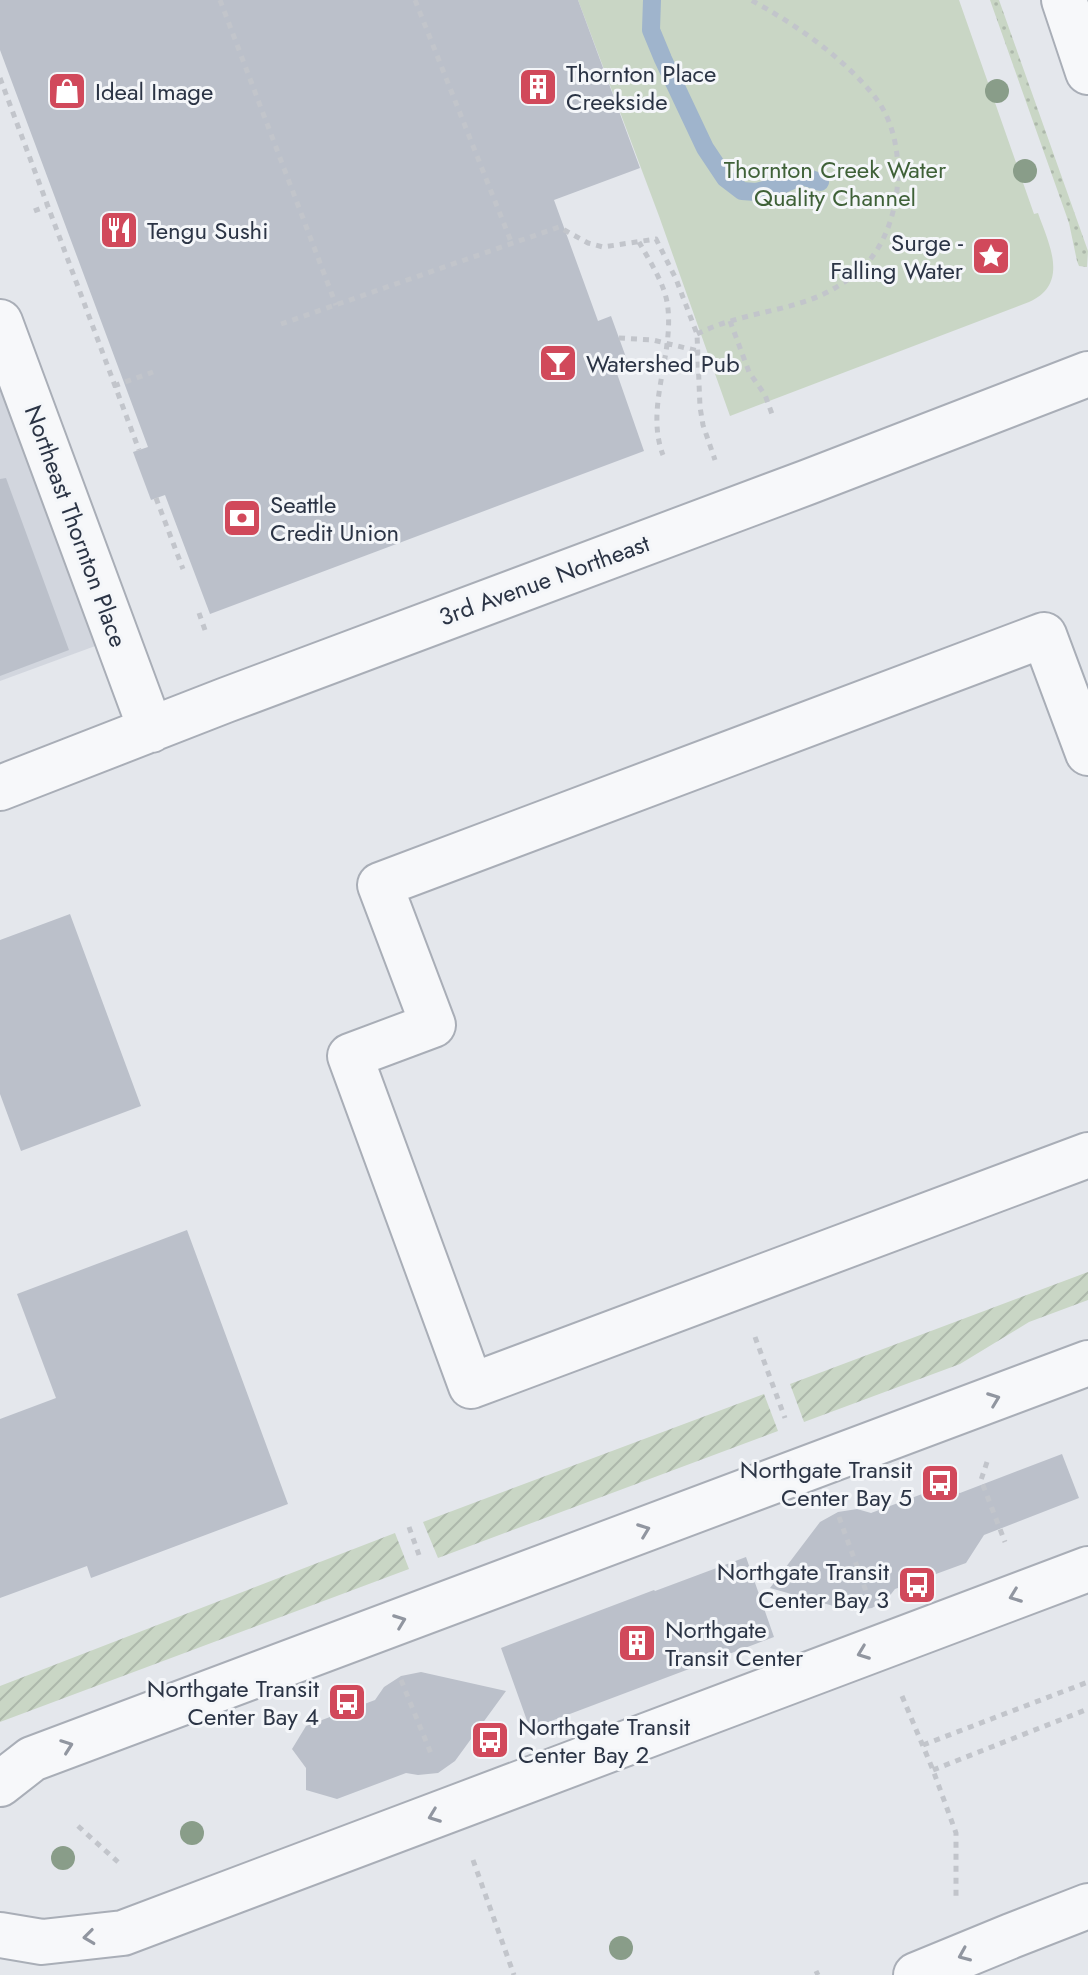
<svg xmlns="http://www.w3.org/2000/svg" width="1088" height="1975" font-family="Jost,sans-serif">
<defs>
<pattern id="grass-dots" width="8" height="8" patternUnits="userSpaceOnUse" patternTransform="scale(2)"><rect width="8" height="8" fill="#c9d6c5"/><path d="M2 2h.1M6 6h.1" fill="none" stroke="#adb8ab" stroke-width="1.8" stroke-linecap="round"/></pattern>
<pattern id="garden-furrows" width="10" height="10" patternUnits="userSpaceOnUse" patternTransform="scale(2)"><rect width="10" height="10" fill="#c9d6c5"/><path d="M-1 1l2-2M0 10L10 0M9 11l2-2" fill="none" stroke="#adb8ab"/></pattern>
</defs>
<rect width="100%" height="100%" fill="#e4e7ec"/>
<path fill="#d2d6de" d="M 0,322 L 117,638 L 0,681 Z"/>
<path fill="url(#grass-dots)" d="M 990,0 L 999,0 L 1088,251 L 1087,267 L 1079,266 L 1077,261 L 1069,223 Z"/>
<path fill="#c9d6c5" d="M 578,0 L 959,0 L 1034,214 L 1038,213 C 1049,244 1070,284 1029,302 L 730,416 L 659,216 Z"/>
<path fill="url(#garden-furrows)" d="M 1088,1272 L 1088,1300 L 1029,1322 L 960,1364 L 804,1422 L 790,1384 Z
M 764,1394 L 778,1431 L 438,1558 L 423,1522 Z
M 395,1533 L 409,1569 L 0,1722 L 0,1686 Z"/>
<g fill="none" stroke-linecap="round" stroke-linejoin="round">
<path stroke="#9fb4cc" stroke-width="18" d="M 652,0 L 651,30 L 663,59 L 705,148 L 725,178 L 742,191 L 756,192 L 777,187 L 802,176 L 820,182"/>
</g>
<path fill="#bbc0ca" d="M 0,0 L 578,0 L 640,168 L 554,200 L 598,321 L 611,316 L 627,360 L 614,365 L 644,451 L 210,614 L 165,495 L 151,500 L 133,452 L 148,447 L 0,50 Z
M 6,478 L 69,650 L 0,676 L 0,479 Z
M 70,914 L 141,1106 L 21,1151 L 0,1094 L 0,940 Z
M 187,1230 L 288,1504 L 91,1578 L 87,1566 L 0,1598 L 0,1419 L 56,1398 L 17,1294 Z
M 1062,1454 L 1079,1498 L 984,1535 L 966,1563 L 895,1589 L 888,1598 L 872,1608 L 851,1611 L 770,1588 L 820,1522 L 838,1512 L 857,1509 L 871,1513 L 941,1487 L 960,1493 Z
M 746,1557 L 774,1637 L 530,1729 L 501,1648 L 654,1590 L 655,1591 Z
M 421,1672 L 506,1691 L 455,1761 L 438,1773 L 418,1775 L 406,1773 L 337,1799 L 306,1790 L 306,1768 L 292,1749 L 306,1726 L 375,1700 L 384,1687 L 401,1676 Z"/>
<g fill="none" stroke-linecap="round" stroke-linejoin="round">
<defs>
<path id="minor" d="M 1064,0 L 1088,72
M 0,322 L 151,730
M 1088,753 L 1044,635 L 380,885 L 433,1025 L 350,1056 L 471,1386 L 1088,1155
M 0,788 L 226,700 L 808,482 L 1088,374
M 0,1784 L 32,1759 L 1088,1363
M 0,1935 L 42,1942 L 123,1933 L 1088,1569
M 916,1975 L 1011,1936 L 1088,1906"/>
</defs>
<use href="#minor" stroke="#a9aeb7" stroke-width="48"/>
<path stroke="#c2c5cb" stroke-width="5" stroke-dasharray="6 6" stroke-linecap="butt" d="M 220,0 L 336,305
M 415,0 L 512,244
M 0,78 L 139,450
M 34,211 L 47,206
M 639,242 C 650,262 666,285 668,309 C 673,358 645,408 663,455
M 730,321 L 749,372 L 765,395 L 772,414
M 281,324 L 559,227 L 588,243 L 603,247 L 656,239 L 676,279 L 697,334 L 700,407 L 703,425 L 715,460
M 697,334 C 708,329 719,324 731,321 C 766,310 803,307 835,288 C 848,280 863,270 872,257 C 904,215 908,139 875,97 C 843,57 795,24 751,0
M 619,338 L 653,340 L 698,351
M 114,386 L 153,372
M 156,498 L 183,569
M 199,613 L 205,630
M 755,1337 L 785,1418
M 987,1462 L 981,1480 L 1005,1542
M 839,1517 L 867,1594
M 409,1527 L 419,1555
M 401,1680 L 432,1756
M 902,1696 L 933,1770 L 956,1833 L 956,1900
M 923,1745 L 1088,1682
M 933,1770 L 1088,1709
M 78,1826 L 118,1862
M 473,1860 L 514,1975
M 816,1971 L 818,1975"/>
<use href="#minor" stroke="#f7f8fa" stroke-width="44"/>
</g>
<g fill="#899d89">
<circle cx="997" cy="91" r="12"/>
<circle cx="1025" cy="171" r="12"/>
<circle cx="192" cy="1833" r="12"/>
<circle cx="63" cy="1858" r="12"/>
<circle cx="621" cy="1948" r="12"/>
</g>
<defs><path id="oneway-chevron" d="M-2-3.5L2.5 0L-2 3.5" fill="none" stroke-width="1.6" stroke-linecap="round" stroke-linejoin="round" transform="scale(2)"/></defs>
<g stroke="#9196a0">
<use href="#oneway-chevron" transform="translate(994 1399) rotate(-21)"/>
<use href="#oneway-chevron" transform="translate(644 1530) rotate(-21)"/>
<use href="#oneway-chevron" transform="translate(1015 1596) rotate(159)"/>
<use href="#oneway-chevron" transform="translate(400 1621) rotate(-21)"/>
<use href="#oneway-chevron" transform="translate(863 1653) rotate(159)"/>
<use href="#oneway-chevron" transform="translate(67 1746) rotate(-20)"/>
<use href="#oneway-chevron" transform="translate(434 1816) rotate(159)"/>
<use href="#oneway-chevron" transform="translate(89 1937) rotate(173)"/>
<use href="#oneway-chevron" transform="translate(964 1955) rotate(157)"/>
</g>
<defs>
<symbol id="building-square" viewBox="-11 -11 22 22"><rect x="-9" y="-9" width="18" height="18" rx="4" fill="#d1495b" stroke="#f4f6f9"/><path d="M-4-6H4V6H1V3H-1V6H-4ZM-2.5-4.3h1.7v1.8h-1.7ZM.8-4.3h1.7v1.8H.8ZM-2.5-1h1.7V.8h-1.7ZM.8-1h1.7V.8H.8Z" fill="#fff"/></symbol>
<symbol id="shop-square" viewBox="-11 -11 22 22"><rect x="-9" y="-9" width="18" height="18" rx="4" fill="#d1495b" stroke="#f4f6f9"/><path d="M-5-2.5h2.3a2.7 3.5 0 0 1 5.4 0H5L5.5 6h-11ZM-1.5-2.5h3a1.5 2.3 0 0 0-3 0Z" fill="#fff"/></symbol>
<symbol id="restaurant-square" viewBox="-11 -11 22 22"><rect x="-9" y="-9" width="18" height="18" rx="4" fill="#d1495b" stroke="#f4f6f9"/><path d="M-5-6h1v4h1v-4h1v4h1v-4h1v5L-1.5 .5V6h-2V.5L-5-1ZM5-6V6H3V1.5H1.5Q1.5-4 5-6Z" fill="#fff"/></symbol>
<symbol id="sight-square" viewBox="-11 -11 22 22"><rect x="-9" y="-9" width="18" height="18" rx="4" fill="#d1495b" stroke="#f4f6f9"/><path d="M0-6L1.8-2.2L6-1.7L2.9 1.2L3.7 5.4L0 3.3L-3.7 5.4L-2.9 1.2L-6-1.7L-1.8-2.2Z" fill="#fff"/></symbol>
<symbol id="bar-square" viewBox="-11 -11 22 22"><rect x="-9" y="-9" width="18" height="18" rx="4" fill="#d1495b" stroke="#f4f6f9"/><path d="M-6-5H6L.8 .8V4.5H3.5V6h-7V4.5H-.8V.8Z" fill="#fff"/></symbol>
<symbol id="bank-square" viewBox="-11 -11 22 22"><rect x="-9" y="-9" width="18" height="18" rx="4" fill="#d1495b" stroke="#f4f6f9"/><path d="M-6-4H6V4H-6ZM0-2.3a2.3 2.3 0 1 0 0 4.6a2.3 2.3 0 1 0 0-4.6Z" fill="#fff"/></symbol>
<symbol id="bus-square" viewBox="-11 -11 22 22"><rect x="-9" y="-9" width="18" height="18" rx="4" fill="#d1495b" stroke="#f4f6f9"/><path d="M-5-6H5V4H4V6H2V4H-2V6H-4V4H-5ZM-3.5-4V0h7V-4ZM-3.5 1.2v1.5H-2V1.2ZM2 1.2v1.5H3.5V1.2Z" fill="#fff"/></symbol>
</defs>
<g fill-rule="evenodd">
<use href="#building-square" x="516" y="65" width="44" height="44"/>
<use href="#shop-square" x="45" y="69" width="44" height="44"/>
<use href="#restaurant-square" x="97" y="208" width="44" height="44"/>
<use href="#sight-square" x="969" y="234" width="44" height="44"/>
<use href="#bar-square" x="536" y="341" width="44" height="44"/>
<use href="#bank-square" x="220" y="496" width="44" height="44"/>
<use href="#bus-square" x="918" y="1461" width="44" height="44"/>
<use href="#bus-square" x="895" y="1563" width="44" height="44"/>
<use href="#building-square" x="615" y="1621" width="44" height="44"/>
<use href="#bus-square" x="325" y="1680" width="44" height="44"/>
<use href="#bus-square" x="468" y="1718" width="44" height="44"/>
</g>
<g text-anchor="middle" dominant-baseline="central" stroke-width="6" stroke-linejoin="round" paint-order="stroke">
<g font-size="24" fill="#2b3445" stroke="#f4f6f9" text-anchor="start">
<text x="566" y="73">Thornton Place<tspan x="566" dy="28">Creekside</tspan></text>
<text x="95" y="91">Ideal Image</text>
<text x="147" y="230">Tengu Sushi</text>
<text x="963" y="242" text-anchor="end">Surge -<tspan x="963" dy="28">Falling Water</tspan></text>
<text x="586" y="363">Watershed Pub</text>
<text x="270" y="504">Seattle<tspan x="270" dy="28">Credit Union</tspan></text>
<text x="912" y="1469" text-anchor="end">Northgate Transit<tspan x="912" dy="28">Center Bay 5</tspan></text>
<text x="889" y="1571" text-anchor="end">Northgate Transit<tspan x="889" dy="28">Center Bay 3</tspan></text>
<text x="665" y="1629">Northgate<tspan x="665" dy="28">Transit Center</tspan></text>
<text x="319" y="1688" text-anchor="end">Northgate Transit<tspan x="319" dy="28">Center Bay 4</tspan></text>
<text x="518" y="1726">Northgate Transit<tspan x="518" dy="28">Center Bay 2</tspan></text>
</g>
<g font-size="24" fill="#3f6138" stroke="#f4f6f9">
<text x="835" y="169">Thornton Creek Water<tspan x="835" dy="28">Quality Channel</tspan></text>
</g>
<g font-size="24" fill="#2b3445" stroke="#f4f6f9">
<text transform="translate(76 526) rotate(70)">Northeast Thornton Place</text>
<text transform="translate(544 580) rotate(-20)">3rd Avenue Northeast</text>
</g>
</g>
</svg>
